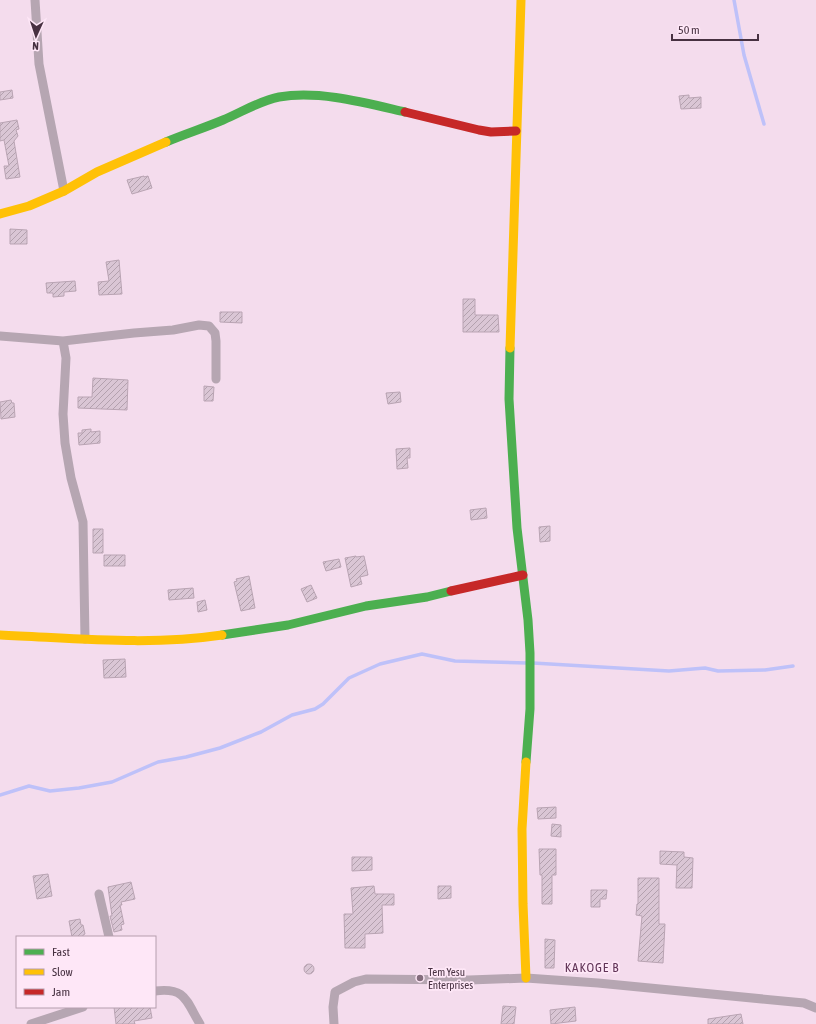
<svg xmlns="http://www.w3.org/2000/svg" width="816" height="1024" font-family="'Asap Condensed',sans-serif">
<defs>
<pattern id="building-hatch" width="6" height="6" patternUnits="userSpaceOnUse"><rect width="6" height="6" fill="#dac6d5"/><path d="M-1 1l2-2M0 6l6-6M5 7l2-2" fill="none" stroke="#b3a1ae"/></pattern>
</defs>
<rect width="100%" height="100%" fill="#f4dced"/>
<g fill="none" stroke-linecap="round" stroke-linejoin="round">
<path stroke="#bec1f9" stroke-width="3.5" d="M 734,0 L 744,55 L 764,124
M 533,663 L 669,671 L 705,668 L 718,671 L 765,670 L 793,666
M 0,795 L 29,786 L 50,791 L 79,788 L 112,782 L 158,762 L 186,757 L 220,748 L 261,732 L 292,715 L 315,709 L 323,704 L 349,678 L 380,664 L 422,654 L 455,661 L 527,663"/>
</g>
<path fill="url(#building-hatch)" stroke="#b9a4b3" d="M 12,90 L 13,98 L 0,100 L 0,92 Z
M 689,95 L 689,98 L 701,97 L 701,108 L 681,109 L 679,96 Z
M 17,120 L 19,129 L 16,130 L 18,136 L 14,141 L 20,177 L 6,179 L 4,166 L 9,166 L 4,140 L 0,141 L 0,123 Z
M 144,176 L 144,177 L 148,176 L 152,188 L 132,194 L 127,180 Z
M 10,229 L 27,230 L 27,244 L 10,244 Z
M 119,260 L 122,294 L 99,295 L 98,282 L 109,281 L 106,262 Z
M 75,281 L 76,291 L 64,292 L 64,296 L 53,297 L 53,293 L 47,293 L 46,283 Z
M 463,299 L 475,299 L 475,315 L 498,315 L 499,332 L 463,332 Z
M 220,312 L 242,312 L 242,323 L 220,322 Z
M 93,378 L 128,380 L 127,410 L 78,408 L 78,397 L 92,397 Z
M 204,386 L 214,387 L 213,401 L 204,401 Z
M 400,392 L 401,402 L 388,404 L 386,393 Z
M 11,400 L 12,403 L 14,403 L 15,417 L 1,419 L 0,402 Z
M 91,429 L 91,432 L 100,431 L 100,443 L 79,445 L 78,433 L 82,433 L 82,430 Z
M 410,448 L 410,458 L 407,458 L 408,468 L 397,469 L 396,449 Z
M 486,508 L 487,518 L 471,520 L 470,510 Z
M 550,526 L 550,541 L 540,542 L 539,527 Z
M 93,529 L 103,529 L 103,553 L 93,553 Z
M 104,555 L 125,555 L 125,566 L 104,566 Z
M 356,556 L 356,557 L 364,556 L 368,575 L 360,577 L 362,584 L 351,587 L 345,558 Z
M 339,559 L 341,567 L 326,571 L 323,562 Z
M 249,576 L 255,608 L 241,611 L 234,582 L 237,581 L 236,579 Z
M 311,585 L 317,598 L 307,602 L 301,589 Z
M 193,588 L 194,598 L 169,600 L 168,590 Z
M 205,600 L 207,610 L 198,612 L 197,602 Z
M 125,659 L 126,677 L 104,678 L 103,660 Z
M 556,807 L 556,818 L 538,819 L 537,808 Z
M 552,824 L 561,825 L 561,837 L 551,836 Z
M 539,849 L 556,849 L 556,875 L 552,875 L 552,904 L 542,904 L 542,875 L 540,875 Z
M 660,851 L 684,852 L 684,857 L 693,858 L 692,888 L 676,888 L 677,865 L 660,864 Z
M 352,857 L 372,857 L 372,870 L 352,871 Z
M 48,874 L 52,896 L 37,899 L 33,876 Z
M 638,878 L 659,878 L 659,924 L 665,924 L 663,963 L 638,961 L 642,916 L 636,915 L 637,904 L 638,904 Z
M 131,882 L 135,899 L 121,902 L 122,905 L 120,905 L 124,924 L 121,925 L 122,930 L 114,932 L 110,916 L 112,916 L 108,887 Z
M 374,886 L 375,894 L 394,894 L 394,905 L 382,905 L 383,933 L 365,934 L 365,948 L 345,948 L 344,914 L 353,914 L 351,888 Z
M 438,886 L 451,886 L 451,898 L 438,899 Z
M 591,890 L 607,890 L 606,899 L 600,899 L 600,907 L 591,907 Z
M 80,919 L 81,925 L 83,925 L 85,934 L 83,935 L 83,937 L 72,937 L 69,921 Z
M 545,939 L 555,940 L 554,968 L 545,968 Z
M304 969a5 5 0 1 1 10 0a5 5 0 1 1-10 0Z
M 503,1006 L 516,1007 L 514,1024 L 501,1024 Z
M 114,1007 L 150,1007 L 152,1018 L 134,1021 L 135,1024 L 116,1024 Z
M 575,1007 L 576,1021 L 551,1024 L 550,1010 Z
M 741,1014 L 743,1024 L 708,1024 L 708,1019 Z"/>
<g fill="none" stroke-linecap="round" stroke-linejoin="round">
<path stroke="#b6a6b2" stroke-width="9" d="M 35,0 L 39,64 L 64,191
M 0,336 L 63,341 L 134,333 L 173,330 L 199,325 L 209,326 L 215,333 L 216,341 L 216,379
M 63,341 L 66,358 L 63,414 L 65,443 L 71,478 L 83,522 L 85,639
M 99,894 L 109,937
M 155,991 C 186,987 186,1001 200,1024
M 31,1024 L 83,1007
M 334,1024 L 333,1007 L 335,992 L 354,982 L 366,979 L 469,980 L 526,978 L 598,983 L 804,1003 L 816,1008"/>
<path stroke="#4caf50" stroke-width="9" d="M 166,142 C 185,134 204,128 223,120 C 242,112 259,101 279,97 C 319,90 366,103 405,112
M 510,348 L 509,399 L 517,528 L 528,620 L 530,653 L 530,709 L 526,762
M 222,635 L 288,625 L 366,606 L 427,597 L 451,591"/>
<path stroke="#ffc107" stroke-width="9" d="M 0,214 L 29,206 L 64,191 L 97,172 L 166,142
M 510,348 L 521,0
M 0,635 C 74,638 149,646 222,635
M 526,978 L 523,904 L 522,829 L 526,762"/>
<path stroke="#c62828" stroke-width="9" d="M 405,112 L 479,130 L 491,132 L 516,131
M 451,591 L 523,575"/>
</g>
<circle fill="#846d7d" stroke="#fee7f7" stroke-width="1.5" cx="420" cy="978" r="4"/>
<g text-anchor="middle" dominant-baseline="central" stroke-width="3.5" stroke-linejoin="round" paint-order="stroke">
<g font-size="11" fill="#473141" stroke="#fee7f7" text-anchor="start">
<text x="428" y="972">Tem Yesu<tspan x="428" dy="13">Enterprises</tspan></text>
</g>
<g font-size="13" letter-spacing="1" fill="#623558" stroke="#fee7f7">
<text x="592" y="967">KAKOGE B</text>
</g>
</g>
<rect x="16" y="936" width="140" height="72" fill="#fee7f7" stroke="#b59eae"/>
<rect x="24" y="949" width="20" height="6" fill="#4caf50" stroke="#b59eae"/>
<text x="52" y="956" font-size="12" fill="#473141">Fast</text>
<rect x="24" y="969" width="20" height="6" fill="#ffc107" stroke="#b59eae"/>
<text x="52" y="976" font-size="12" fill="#473141">Slow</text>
<rect x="24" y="989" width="20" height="6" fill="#c62828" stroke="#b59eae"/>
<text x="52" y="996" font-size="12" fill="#473141">Jam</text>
<g transform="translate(36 36) rotate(183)" stroke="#fee7f7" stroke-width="3" paint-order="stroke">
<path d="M0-3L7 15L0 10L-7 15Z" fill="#473141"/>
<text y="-6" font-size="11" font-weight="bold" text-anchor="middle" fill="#473141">N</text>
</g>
<path d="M672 34v6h86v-6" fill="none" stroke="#473141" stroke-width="2"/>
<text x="678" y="34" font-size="12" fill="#473141" stroke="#fee7f7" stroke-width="3" paint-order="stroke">50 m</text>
</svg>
